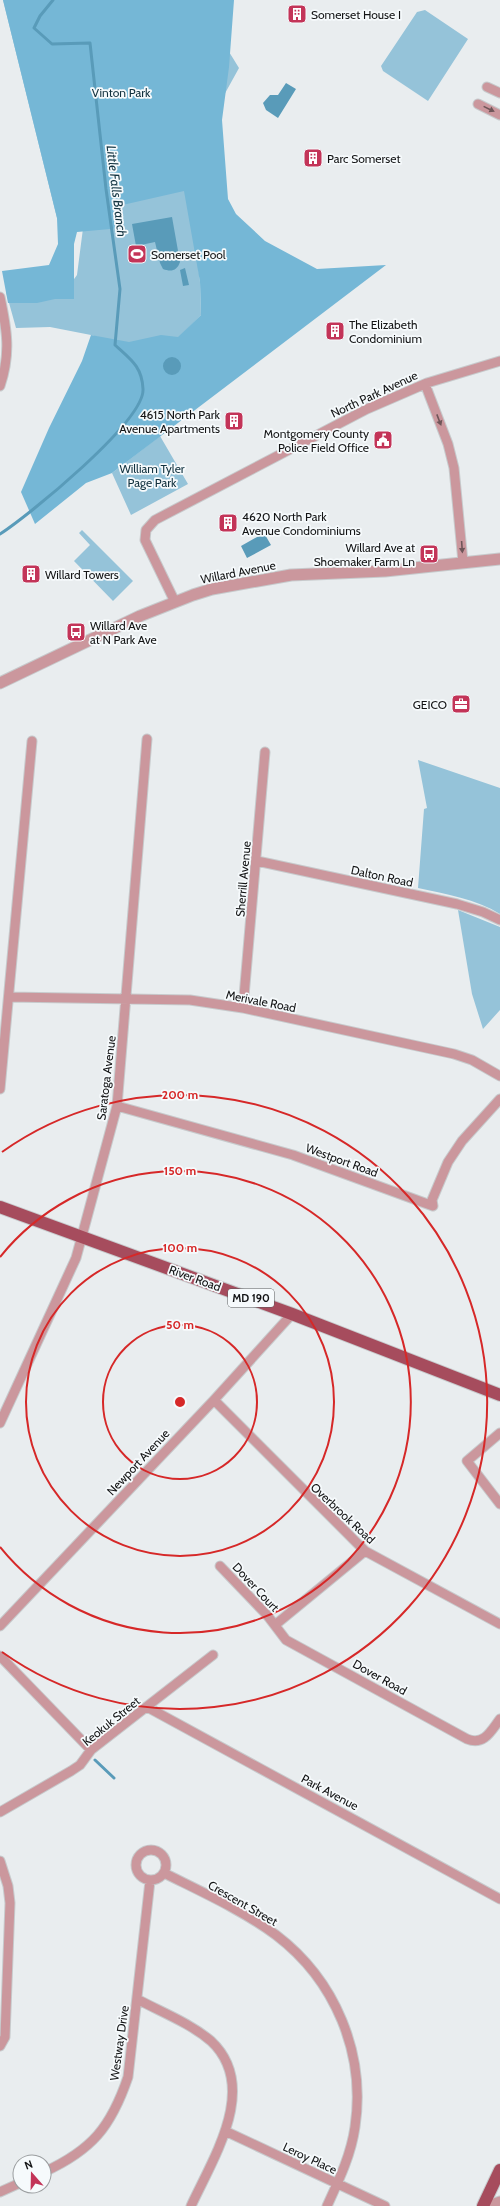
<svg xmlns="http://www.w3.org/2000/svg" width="500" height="2206" font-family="Cabin,sans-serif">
<rect width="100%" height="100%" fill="#e9edef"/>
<path fill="#95c3d9" d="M 3,0 L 197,0 L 239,68 L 186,164 L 200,282 L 201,315 L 179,337 L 128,346 L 91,335 L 50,327 L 16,328 L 6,292 L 66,290 L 77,275 L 85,213 L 57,218 Z
M 425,10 L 468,39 L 428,101 L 383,71 L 381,66 L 417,12 Z
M 160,436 L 188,484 L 131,515 L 112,473 Z
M 82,530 L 133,581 L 113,601 L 74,561 L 90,545 L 79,533 Z
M 418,760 L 500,788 L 500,914 C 476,899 446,894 418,888 L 424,809 L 427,808 Z
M 458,910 L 500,927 L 500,1010 L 483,1029 L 472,994 Z"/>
<path fill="#75b7d6" d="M 3,0 L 234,0 L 229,67 L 222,120 L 228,199 L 236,214 L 265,241 L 317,269 L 386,265 L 112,473 L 86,483 L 35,524 L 21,492 L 49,428 L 82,361 L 91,335 L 129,342 L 161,335 L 178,337 L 201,315 L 200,282 L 184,191 L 118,206 L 121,228 L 77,232 L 74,244 L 74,299 L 55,299 L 37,303 L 8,303 L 2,271 L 49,265 L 58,244 L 57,218 Z"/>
<path fill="#599bb9" d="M 286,83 L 296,89 L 278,118 L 266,110 L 263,103 L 270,95 L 278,95 Z
M 172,217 L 180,262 C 177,271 171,272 163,269 L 160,263 L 155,242 L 136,246 L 132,224 Z
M 185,268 L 189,285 L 183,286 L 180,270 Z
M163 366a9 9 0 1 1 18 0a9 9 0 1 1-18 0Z
M 264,533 L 271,545 L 247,558 L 241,546 Z"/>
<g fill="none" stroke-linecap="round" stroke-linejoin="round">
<path stroke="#599bb9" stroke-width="3" d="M 0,534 C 28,516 145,421 143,389 C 142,366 130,359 115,345 L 120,289 L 106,189 L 90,43 L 52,44 L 34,28 L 40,16 L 53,0
M 95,1760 L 114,1778"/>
<defs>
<path id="minor" d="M 487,87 L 500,93
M 478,104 L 500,115
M 0,297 C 7,330 11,354 0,386
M 425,384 L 448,444 L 454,468 L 463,562
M 175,602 L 145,540 L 146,530 L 155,520 L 367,409 L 427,383 L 500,361
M 257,861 L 457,904 L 483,912 L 500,920
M 9,997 L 190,1000 L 243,1008 L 454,1054 L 472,1060 L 500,1076
M 243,1008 L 265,752
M 0,1089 L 32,741
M 117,1106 L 293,1155 L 433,1206 L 432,1200 L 448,1162 L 462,1141 L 500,1099
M 214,1400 L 365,1551 L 500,1624
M 0,1423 L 76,1258 L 117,1106 L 147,739
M 500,1433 L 467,1461 L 500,1504
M 220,1566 L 267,1615 L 286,1640 L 467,1739 C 484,1746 491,1731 500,1719
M 275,1625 L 365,1551
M 0,1626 L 214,1400 L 292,1314
M 0,1656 L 91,1750
M 147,1707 L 500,1899
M 0,1812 L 71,1771 L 80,1765 L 91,1750 L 213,1655
M136 1865a15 15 0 1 1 30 0a15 15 0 1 1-30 0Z
M 0,1861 L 8,1886 L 10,1903 L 5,2037 L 0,2046
M 164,1873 C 202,1892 242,1910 276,1935 C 335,1980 366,2053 355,2127 C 351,2155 339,2180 327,2206
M 137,1999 C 161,2012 190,2023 211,2041 C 260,2087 213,2158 191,2206
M 225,2131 L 385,2206
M 44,2172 C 92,2150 111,2127 128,2077 L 150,1881
M 0,2192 L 20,2183
M 485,2206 L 500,2201"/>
<path id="tertiary" d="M 0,683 L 140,616 L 193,595 L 212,589 L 291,575 L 385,571 L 500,559"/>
<path id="primary" d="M 0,1207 L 292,1314 L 500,1395
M 483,2206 L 500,2170"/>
</defs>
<use href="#minor" stroke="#c7cacc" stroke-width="11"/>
<use href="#tertiary" stroke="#c7cacc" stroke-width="13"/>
<use href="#primary" stroke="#c7cacc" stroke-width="14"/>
<use href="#minor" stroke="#cb979d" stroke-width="9"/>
<use href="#tertiary" stroke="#cb979d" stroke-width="11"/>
<use href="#primary" stroke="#a64c5d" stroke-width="12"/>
</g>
<defs><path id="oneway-solid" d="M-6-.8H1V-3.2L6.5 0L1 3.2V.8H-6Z"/></defs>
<g fill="#6f5659">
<use href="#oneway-solid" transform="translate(489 109) rotate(26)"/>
<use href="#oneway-solid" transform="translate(439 420) rotate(69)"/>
<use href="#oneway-solid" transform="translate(462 547) rotate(86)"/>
</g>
<g fill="none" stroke="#d62828" stroke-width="2">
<circle cx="180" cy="1402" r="77"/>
<circle cx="180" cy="1402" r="154"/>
<path d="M0 1257A231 231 0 1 1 0 1547"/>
<path d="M2 1152A307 307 0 1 1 2 1652"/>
</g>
<defs>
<symbol id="building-square" viewBox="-11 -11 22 22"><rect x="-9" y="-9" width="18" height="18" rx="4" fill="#c33458" stroke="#f6fafc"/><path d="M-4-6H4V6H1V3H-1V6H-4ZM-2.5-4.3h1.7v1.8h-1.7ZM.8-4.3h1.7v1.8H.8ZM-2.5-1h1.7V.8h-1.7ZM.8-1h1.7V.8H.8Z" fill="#fff"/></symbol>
<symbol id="stadium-square" viewBox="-11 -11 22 22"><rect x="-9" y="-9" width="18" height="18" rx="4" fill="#c33458" stroke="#f6fafc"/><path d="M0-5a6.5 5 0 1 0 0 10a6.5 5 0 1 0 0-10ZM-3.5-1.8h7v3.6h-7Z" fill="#fff"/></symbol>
<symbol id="civic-square" viewBox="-11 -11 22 22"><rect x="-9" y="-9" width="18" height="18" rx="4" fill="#c33458" stroke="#f6fafc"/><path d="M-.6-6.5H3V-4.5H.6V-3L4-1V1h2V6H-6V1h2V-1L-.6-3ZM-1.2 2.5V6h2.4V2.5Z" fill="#fff"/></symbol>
<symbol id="bus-square" viewBox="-11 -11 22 22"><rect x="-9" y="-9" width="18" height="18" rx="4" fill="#c33458" stroke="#f6fafc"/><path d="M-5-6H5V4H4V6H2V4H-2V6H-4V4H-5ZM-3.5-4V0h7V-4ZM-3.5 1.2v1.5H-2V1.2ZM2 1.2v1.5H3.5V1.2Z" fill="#fff"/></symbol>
<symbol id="office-square" viewBox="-11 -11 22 22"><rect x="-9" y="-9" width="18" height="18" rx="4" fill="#c33458" stroke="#f6fafc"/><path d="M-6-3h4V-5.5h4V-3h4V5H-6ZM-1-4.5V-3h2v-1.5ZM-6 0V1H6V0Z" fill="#fff"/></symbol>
</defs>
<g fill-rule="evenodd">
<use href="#building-square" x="286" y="3" width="22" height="22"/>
<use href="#building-square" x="302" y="147" width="22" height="22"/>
<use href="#stadium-square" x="126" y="243" width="22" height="22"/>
<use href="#building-square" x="324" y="320" width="22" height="22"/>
<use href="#building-square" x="223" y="410" width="22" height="22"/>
<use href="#civic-square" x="372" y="429" width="22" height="22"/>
<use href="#building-square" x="217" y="512" width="22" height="22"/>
<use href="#bus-square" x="418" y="543" width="22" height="22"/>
<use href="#building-square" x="20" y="563" width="22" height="22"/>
<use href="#bus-square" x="65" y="621" width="22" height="22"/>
<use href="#office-square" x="450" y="693" width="22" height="22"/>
</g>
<g text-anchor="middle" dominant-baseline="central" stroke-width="3.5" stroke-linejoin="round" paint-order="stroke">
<rect fill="#f6fafc" stroke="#57595a" stroke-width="1" x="228" y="1289" width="46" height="18" rx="3"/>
<g font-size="11" font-weight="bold" fill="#131415">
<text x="251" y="1298">MD 190</text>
</g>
<g font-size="12" fill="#131415" stroke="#f6fafc" text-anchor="start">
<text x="311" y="14">Somerset House I</text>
<text x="327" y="158">Parc Somerset</text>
<text x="151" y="254">Somerset Pool</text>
<text x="349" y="324">The Elizabeth<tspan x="349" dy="14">Condominium</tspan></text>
<text x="220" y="414" text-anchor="end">4615 North Park<tspan x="220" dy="14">Avenue Apartments</tspan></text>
<text x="369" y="433" text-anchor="end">Montgomery County<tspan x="369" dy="14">Police Field Office</tspan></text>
<text x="242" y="516">4620 North Park<tspan x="242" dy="14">Avenue Condominiums</tspan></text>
<text x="415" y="547" text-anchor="end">Willard Ave at<tspan x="415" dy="14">Shoemaker Farm Ln</tspan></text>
<text x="45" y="574">Willard Towers</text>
<text x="90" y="625">Willard Ave<tspan x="90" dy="14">at N Park Ave</tspan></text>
<text x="447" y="704" text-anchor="end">GEICO</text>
</g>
<g font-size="12" fill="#11313e" stroke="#f6fafc">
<text x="121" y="92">Vinton Park</text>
<text x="152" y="468">William Tyler<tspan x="152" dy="14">Page Park</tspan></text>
</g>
<g font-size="12" fill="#131415" stroke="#f6fafc">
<text transform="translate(374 394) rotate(-25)">North Park Avenue</text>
<text transform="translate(238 572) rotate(-11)">Willard Avenue</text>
<text transform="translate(382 876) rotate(12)">Dalton Road</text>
<text transform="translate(243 879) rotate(-85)">Sherrill Avenue</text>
<text transform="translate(261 1001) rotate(11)">Merivale Road</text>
<text transform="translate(106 1078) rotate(-83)">Saratoga Avenue</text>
<text transform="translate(342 1160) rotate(20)">Westport Road</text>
<text transform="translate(195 1278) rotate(20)">River Road</text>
<text transform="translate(138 1462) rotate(-47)">Newport Avenue</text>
<text transform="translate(343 1513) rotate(43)">Overbrook Road</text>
<text transform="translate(256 1587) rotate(47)">Dover Court</text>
<text transform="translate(380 1677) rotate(29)">Dover Road</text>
<text transform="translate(111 1721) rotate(-39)">Keokuk Street</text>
<text transform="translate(330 1792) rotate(28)">Park Avenue</text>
<text transform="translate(243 1903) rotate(30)">Crescent Street</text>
<text transform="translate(119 2043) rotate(-82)">Westway Drive</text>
<text transform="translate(310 2158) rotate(25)">Leroy Place</text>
</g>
<g font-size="13" font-style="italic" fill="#133340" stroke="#f6fafc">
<text transform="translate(117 191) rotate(83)">Little Falls Branch</text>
</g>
</g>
<circle cx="180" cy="1402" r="6" fill="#d62828" stroke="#f6fafc" stroke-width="2"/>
<g font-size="12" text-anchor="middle" font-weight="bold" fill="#d62828" stroke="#f6fafc" stroke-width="3.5" stroke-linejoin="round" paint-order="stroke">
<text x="180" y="1099">200 m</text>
<text x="180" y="1175">150 m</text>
<text x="180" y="1252">100 m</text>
<text x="180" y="1329">50 m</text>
</g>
<g transform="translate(32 2174) rotate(340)"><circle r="19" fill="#f6fafc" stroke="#9b9ea0"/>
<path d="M0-3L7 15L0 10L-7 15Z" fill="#c33458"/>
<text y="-6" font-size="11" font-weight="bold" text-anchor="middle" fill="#131415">N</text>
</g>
</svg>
